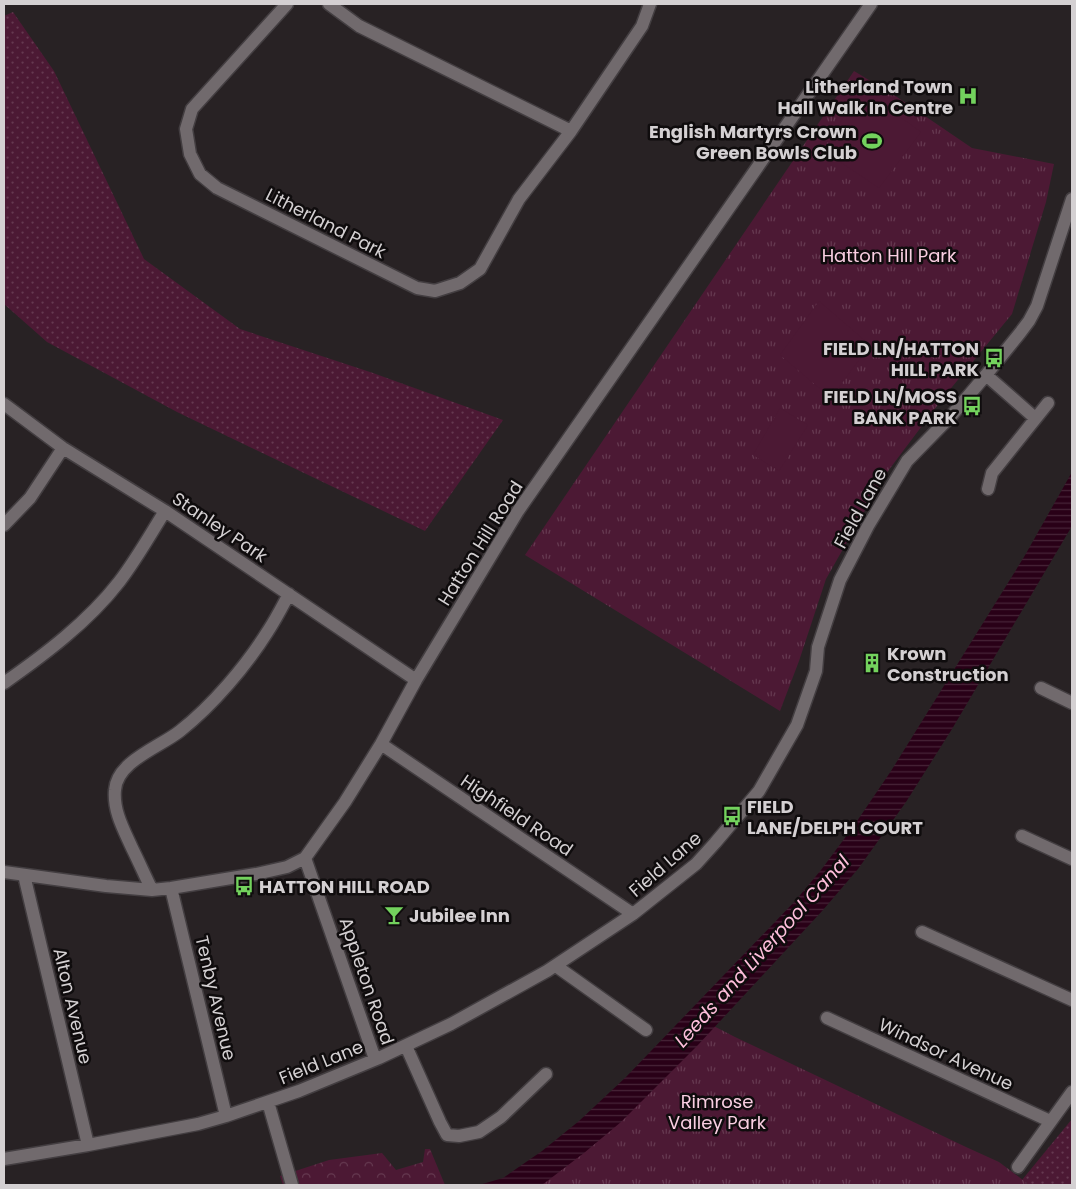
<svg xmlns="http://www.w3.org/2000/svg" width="1076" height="1189" font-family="Poppins,sans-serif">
<defs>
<pattern id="grass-dots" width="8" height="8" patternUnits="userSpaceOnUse" patternTransform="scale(1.25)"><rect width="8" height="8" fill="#4c1934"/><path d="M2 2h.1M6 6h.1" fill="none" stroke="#653950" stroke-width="1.8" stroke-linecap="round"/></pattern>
<pattern id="forest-crowns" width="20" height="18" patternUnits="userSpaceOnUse" patternTransform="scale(1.25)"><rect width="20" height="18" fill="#4c1934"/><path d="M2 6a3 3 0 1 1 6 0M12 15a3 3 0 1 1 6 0" fill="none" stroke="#653950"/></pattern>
<pattern id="park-tufts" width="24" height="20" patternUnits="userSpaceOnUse" patternTransform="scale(1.25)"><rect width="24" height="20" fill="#4c1934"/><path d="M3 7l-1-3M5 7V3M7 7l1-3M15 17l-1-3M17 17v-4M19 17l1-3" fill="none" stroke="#653950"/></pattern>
<pattern id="water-rules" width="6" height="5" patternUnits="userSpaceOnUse" patternTransform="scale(1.25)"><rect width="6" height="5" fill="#290017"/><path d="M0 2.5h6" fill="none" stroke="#472438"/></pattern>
</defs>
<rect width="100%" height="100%" fill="#282224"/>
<path fill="url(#grass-dots)" d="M 13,12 L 54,71 L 144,259 L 240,329 L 373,373 L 503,420 L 425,531 L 177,412 L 47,342 L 4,304 L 4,16 Z
M 1072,1119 L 1072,1185 L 1025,1185 L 1027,1183 L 1022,1180 Z"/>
<path fill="url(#forest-crowns)" d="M 425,1149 L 430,1149 L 445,1185 L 283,1185 L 280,1176 L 329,1160 L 382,1153 L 396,1170 L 423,1162 Z"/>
<path fill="url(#park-tufts)" d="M 854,71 L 897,97 L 972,148 L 1054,164 L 1046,202 L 1012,314 L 943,398 L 885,475 L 826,579 L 799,661 L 780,711 L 525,555 Z
M 702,1020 L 735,1037 L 966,1147 L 999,1162 L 1027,1183 L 1025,1185 L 516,1185 Z"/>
<path fill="#4c1934" d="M 860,88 L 921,132 L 879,188 L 824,151 Z
M 819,301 L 870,345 L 831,398 L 780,355 Z
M 780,408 L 808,425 L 779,471 L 753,455 Z"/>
<path fill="url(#water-rules)" d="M 1072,472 L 1072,526 L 952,729 L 906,802 L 858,869 L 823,910 L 698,1045 L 621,1122 L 584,1153 L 542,1185 L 479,1185 L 503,1178 L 542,1151 L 579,1121 L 626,1077 L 796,900 L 821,870 L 853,827 L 891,771 L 1024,557 Z"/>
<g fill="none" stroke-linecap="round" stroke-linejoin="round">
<defs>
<path id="minor" d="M 287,4 L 192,109 L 186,129 L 190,154 L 200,174 L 217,188 L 417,288 L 435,291 L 460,283 L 480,269 L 519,199 L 571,131 L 642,26 L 650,4
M 329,4 L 359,26 L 571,131
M 986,375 L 1035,418
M 4,404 L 63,448 L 165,511 L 416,680
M 988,489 L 992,473 L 1048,403
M 4,525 L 30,498 L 63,448
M 4,683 C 44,655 88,622 119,582 C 136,560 150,535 165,511
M 1041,688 L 1072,703
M 381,744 L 633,914
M 1022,836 L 1072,859
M 305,858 L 375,1059
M 4,872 L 106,886 L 152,890 L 171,888 L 256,874 L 287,867 L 305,858 L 345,802 L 381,744 L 416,680 L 518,511 L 871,4
M 24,875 L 88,1145
M 171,888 L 226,1116
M 152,890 C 145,876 139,862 132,848 C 124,830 113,811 115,790 C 117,761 160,747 180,731 C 213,705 246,666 268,631 C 276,619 282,607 289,594
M 922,932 L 1072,1000
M 556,966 L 646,1030
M 827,1018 L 1050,1121
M 406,1046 L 440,1122 L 447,1135 L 459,1136 L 479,1132 L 501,1117 L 546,1074
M 268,1102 L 292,1185
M 4,1159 L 88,1145 L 198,1124 L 226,1116 L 299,1091 L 379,1058 L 451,1024 L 547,971 L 633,914 L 696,864 L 715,843 L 759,791 L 797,725 L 816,671 L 818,647 L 840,580 L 868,526 L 907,461 L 952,415 L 986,375 L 1020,333 L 1029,321 L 1037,306 L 1072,199
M 1018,1167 L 1072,1092"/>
</defs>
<use href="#minor" stroke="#433e41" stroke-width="15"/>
<use href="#minor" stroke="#716a6d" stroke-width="12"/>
</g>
<defs>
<symbol id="hospital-bare" viewBox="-9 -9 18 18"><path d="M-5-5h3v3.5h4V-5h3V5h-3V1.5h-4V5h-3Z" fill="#73d25d" stroke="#0f0c0d" stroke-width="2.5" paint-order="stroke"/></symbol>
<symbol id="stadium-bare" viewBox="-9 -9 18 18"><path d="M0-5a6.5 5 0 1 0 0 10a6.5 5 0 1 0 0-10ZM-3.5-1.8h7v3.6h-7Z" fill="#73d25d" stroke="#0f0c0d" stroke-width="2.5" paint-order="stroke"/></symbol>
<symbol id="bus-bare" viewBox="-9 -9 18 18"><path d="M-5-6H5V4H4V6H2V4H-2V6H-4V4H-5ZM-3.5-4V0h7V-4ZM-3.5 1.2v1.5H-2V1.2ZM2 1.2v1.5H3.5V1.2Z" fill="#73d25d" stroke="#0f0c0d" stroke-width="2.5" paint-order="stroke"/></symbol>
<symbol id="building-bare" viewBox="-9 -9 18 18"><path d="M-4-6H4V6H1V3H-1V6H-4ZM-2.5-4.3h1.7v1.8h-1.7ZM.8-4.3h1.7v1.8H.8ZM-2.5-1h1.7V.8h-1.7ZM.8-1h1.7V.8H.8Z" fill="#73d25d" stroke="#0f0c0d" stroke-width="2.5" paint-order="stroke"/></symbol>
<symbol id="bar-bare" viewBox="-9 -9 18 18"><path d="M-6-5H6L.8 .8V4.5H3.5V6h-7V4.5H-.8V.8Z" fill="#73d25d" stroke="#0f0c0d" stroke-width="2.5" paint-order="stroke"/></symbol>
</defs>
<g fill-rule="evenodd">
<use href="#hospital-bare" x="954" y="82" width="28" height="28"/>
<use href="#stadium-bare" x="858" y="127" width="28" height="28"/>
<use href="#bus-bare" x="980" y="344" width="28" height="28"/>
<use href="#bus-bare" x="958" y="392" width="28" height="28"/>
<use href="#building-bare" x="858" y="649" width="28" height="28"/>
<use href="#bus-bare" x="718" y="802" width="28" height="28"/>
<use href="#bus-bare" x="230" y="872" width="28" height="28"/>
<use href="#bar-bare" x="380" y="901" width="28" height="28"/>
</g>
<g text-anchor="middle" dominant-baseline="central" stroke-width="5" stroke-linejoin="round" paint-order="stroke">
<g font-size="18" font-weight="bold" fill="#d4d0d2" stroke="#0f0c0d" text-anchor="end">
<text x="953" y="86">Litherland Town<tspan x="953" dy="21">Hall Walk In Centre</tspan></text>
<text x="857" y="131">English Martyrs Crown<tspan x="857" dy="21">Green Bowls Club</tspan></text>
<text x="979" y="348">FIELD LN/HATTON<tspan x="979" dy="21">HILL PARK</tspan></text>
<text x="957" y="396">FIELD LN/MOSS<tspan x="957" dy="21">BANK PARK</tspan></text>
<text x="887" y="653" text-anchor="start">Krown<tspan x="887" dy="21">Construction</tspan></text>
<text x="747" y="806" text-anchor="start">FIELD<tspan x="747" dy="21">LANE/DELPH COURT</tspan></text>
<text x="259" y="886" text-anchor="start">HATTON HILL ROAD</text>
<text x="409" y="915" text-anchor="start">Jubilee Inn</text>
</g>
<g font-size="18" fill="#d4d0d2" stroke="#0f0c0d">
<text transform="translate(326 223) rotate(27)">Litherland Park</text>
<text transform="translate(860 508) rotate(-61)">Field Lane</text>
<text transform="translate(220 527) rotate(34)">Stanley Park</text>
<text transform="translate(480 543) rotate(-58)">Hatton Hill Road</text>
<text transform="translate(517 815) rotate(34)">Highfield Road</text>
<text transform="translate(665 864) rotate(-41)">Field Lane</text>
<text transform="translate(367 981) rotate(71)">Appleton Road</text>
<text transform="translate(216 998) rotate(77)">Tenby Avenue</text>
<text transform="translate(73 1006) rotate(77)">Alton Avenue</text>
<text transform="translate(946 1054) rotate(25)">Windsor Avenue</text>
<text transform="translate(321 1062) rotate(-22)">Field Lane</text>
</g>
<g font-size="18" fill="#f9cee1" stroke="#0f0c0d">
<text x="889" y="255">Hatton Hill Park</text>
<text x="717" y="1101">Rimrose<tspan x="717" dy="21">Valley Park</tspan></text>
</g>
<g font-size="19" font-style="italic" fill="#febedb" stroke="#0f0c0d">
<text transform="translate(762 951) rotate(-48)">Leeds and Liverpool Canal</text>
</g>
</g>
<rect width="1076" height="1189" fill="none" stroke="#d4d0d2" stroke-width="10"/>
</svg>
